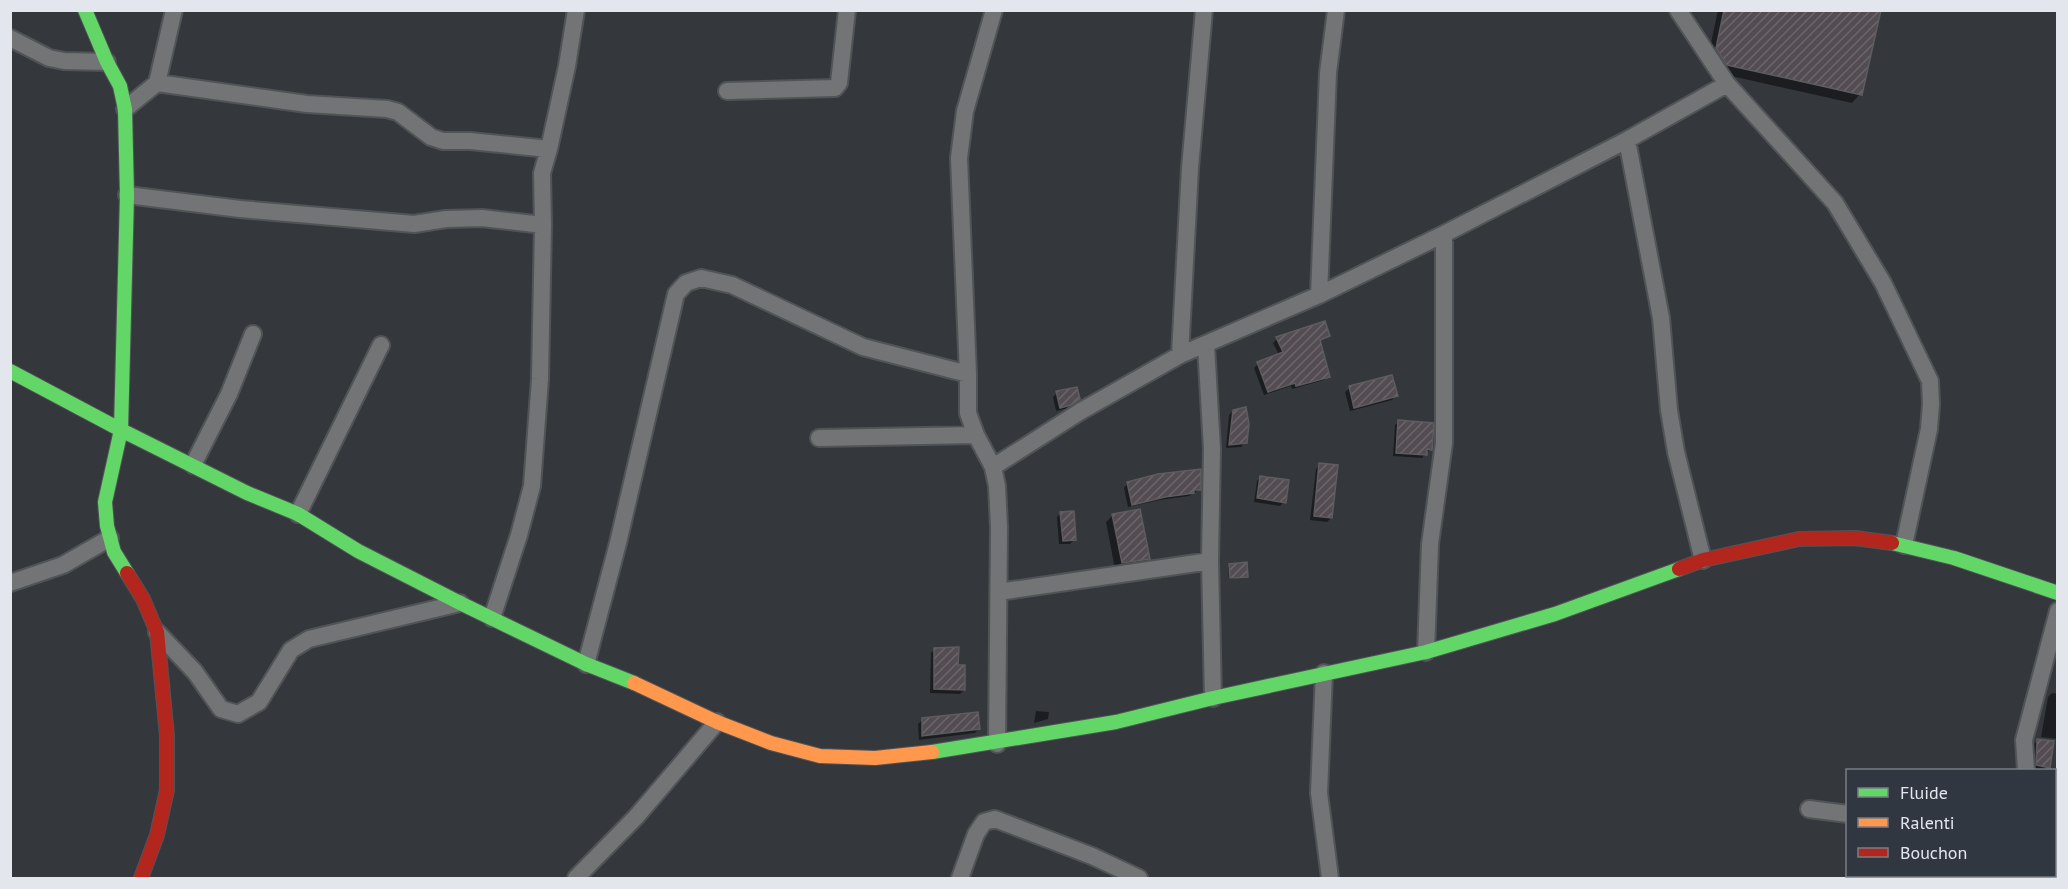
<svg xmlns="http://www.w3.org/2000/svg" width="2068" height="889" font-family="'PT Sans',sans-serif">
<defs>
<pattern id="building-hatch" width="6" height="6" patternUnits="userSpaceOnUse" patternTransform="scale(1.5)"><rect width="6" height="6" fill="#534c52"/><path d="M-1 1l2-2M0 6l6-6M5 7l2-2" fill="none" stroke="#6c666b"/></pattern>
</defs>
<rect width="100%" height="100%" fill="#34383c"/>
<path fill="#0007" d="M 1718,10 L 1880,10 L 1860,94 L 1852,103 L 1718,73 L 1708,57 Z
M 1328,335 L 1319,341 L 1329,376 L 1324,380 L 1292,389 L 1291,386 L 1264,395 L 1254,368 L 1258,364 L 1279,355 L 1273,343 L 1277,339 Z
M 1350,388 L 1396,396 L 1392,400 L 1350,411 L 1345,392 Z
M 1057,393 L 1079,399 L 1065,409 L 1056,411 L 1053,397 Z
M 1233,411 L 1245,442 L 1241,447 L 1226,448 L 1229,415 Z
M 1399,422 L 1431,449 L 1426,453 L 1422,458 L 1393,456 L 1395,425 Z
M 1320,465 L 1331,518 L 1327,522 L 1310,520 L 1316,469 Z
M 1158,475 L 1199,490 L 1189,496 L 1160,500 L 1128,507 L 1124,488 L 1127,484 Z
M 1261,477 L 1284,502 L 1280,506 L 1254,502 L 1257,481 Z
M 1139,511 L 1148,559 L 1142,565 L 1115,569 L 1106,522 L 1112,516 Z
M 1061,513 L 1074,540 L 1070,544 L 1059,544 L 1057,517 Z
M 1230,565 L 1246,576 L 1229,579 L 1228,567 Z
M 935,649 L 957,667 L 964,690 L 960,694 L 930,693 L 931,653 Z
M 2052,693 L 2058,694 L 2058,739 L 2041,737 L 2048,697 Z
M 1036,711 L 1049,712 L 1048,719 L 1034,723 Z
M 923,719 L 979,728 L 975,733 L 919,740 L 918,724 Z
M 2038,740 L 2048,767 L 2045,770 L 2033,769 L 2034,744 Z"/>
<path fill="url(#building-hatch)" stroke="#5d5c5f" stroke-width="1.5" d="M 1724,10 L 1881,10 L 1862,95 L 1727,65 L 1716,48 Z
M 1325,321 L 1330,336 L 1320,340 L 1330,377 L 1296,386 L 1295,383 L 1268,392 L 1257,362 L 1283,352 L 1276,337 Z
M 1392,375 L 1398,396 L 1354,408 L 1349,386 Z
M 1077,387 L 1080,399 L 1071,405 L 1060,408 L 1056,391 Z
M 1246,407 L 1249,424 L 1247,443 L 1229,445 L 1233,410 Z
M 1398,420 L 1434,423 L 1432,450 L 1427,449 L 1427,455 L 1396,453 Z
M 1319,463 L 1338,465 L 1332,518 L 1314,516 Z
M 1201,469 L 1201,490 L 1194,490 L 1194,493 L 1165,497 L 1132,505 L 1127,482 L 1158,474 Z
M 1260,476 L 1289,480 L 1286,503 L 1257,498 Z
M 1140,509 L 1150,559 L 1122,563 L 1112,514 Z
M 1074,511 L 1076,540 L 1063,541 L 1060,512 Z
M 1247,562 L 1248,577 L 1230,578 L 1229,564 Z
M 959,647 L 958,665 L 965,665 L 965,690 L 934,689 L 934,648 Z
M 978,712 L 980,729 L 922,736 L 922,718 Z
M 2037,739 L 2054,741 L 2050,768 L 2036,765 Z"/>
<g fill="none" stroke-linecap="round" stroke-linejoin="round">
<defs>
<path id="street" d="M 994,10 L 965,111 L 959,158 L 968,374 L 968,413 L 976,435 L 993,467 L 997,486 L 999,527 L 997,744
M 1678,10 L 1727,84 L 1835,203 L 1883,283 L 1930,381 L 1931,404 L 1929,429 L 1904,545
M 10,38 L 49,58 L 64,61 L 107,62
M 157,83 L 307,104 L 387,109 L 398,112 L 431,137 L 443,141 L 470,141 L 549,149
M 727,91 L 835,88 L 839,83 L 847,10
M 125,109 L 157,83 L 174,10
M 1627,140 L 1661,318 L 1669,410 L 1676,452 L 1703,560
M 127,195 L 240,209 L 414,224 L 446,219 L 482,218 L 543,225
M 1319,295 L 1328,73 L 1336,10
M 1206,345 L 1212,449 L 1210,561 L 1213,698
M 1180,355 L 1190,168 L 1204,10
M 819,438 L 976,435
M 193,465 L 229,394 L 253,334
M 993,467 L 1081,411 L 1180,355 L 1319,295 L 1444,234 L 1627,140 L 1727,84
M 298,514 L 381,345
M 10,583 L 63,565 L 110,538
M 999,592 L 1210,561
M 492,618 L 519,535 L 532,486 L 540,379 L 543,225 L 542,173 L 549,149 L 567,66 L 576,10
M 157,632 L 195,672 L 221,709 L 238,714 L 259,702 L 291,650 L 309,639 L 460,603
M 1426,652 L 1430,544 L 1444,443 L 1444,234
M 586,664 L 618,543 L 676,294 L 686,283 L 701,278 L 732,285 L 863,347 L 968,374
M 1324,673 L 1319,793 L 1330,878
M 2026,770 L 2024,740 L 2058,611
M 1809,809 L 1848,814
M 2054,845 L 2058,848
M 576,878 L 636,817 L 717,722
M 960,878 L 976,834 L 984,822 L 995,819 L 1092,856 L 1139,878"/>
<path id="fast" d="M 85,10 L 107,62 L 120,86 L 125,109 L 127,195 L 121,430 L 105,502 L 107,526 L 114,552 L 127,573
M 10,371 L 121,430 L 247,493 L 298,514 L 358,551 L 460,603 L 586,664 L 634,683
M 1892,543 L 1954,558 L 2058,593
M 932,752 L 1116,722 L 1213,698 L 1426,652 L 1555,614 L 1679,569"/>
<path id="slow" d="M 634,683 L 717,722 L 771,743 L 820,756 L 875,758 L 932,752"/>
<path id="jam" d="M 1679,569 L 1703,560 L 1799,539 L 1855,538 L 1892,543
M 127,573 L 143,599 L 157,632 L 167,736 L 167,790 L 157,835 L 141,878"/>
</defs>
<use href="#street" stroke="#515457" stroke-width="20"/>
<use href="#fast" stroke="#515457" stroke-width="16"/>
<use href="#slow" stroke="#515457" stroke-width="16"/>
<use href="#jam" stroke="#515457" stroke-width="16"/>
<use href="#street" stroke="#727475" stroke-width="16"/>
<use href="#fast" stroke="#63d668" stroke-width="14"/>
<use href="#slow" stroke="#ff974d" stroke-width="14"/>
<use href="#jam" stroke="#b3261e" stroke-width="14"/>
</g>
<rect width="2068" height="889" fill="none" stroke="#e3e7ed" stroke-width="24"/>
<rect x="1846" y="769" width="210" height="108" fill="#313740" stroke="#787d85" stroke-width="1.5"/>
<rect x="1858" y="788" width="30" height="9" fill="#63d668" stroke="#787d85" stroke-width="1.5"/>
<text x="1900" y="799" font-size="18" fill="#e3e7ed">Fluide</text>
<rect x="1858" y="818" width="30" height="9" fill="#ff974d" stroke="#787d85" stroke-width="1.5"/>
<text x="1900" y="829" font-size="18" fill="#e3e7ed">Ralenti</text>
<rect x="1858" y="848" width="30" height="9" fill="#b3261e" stroke="#787d85" stroke-width="1.5"/>
<text x="1900" y="859" font-size="18" fill="#e3e7ed">Bouchon</text>
</svg>
